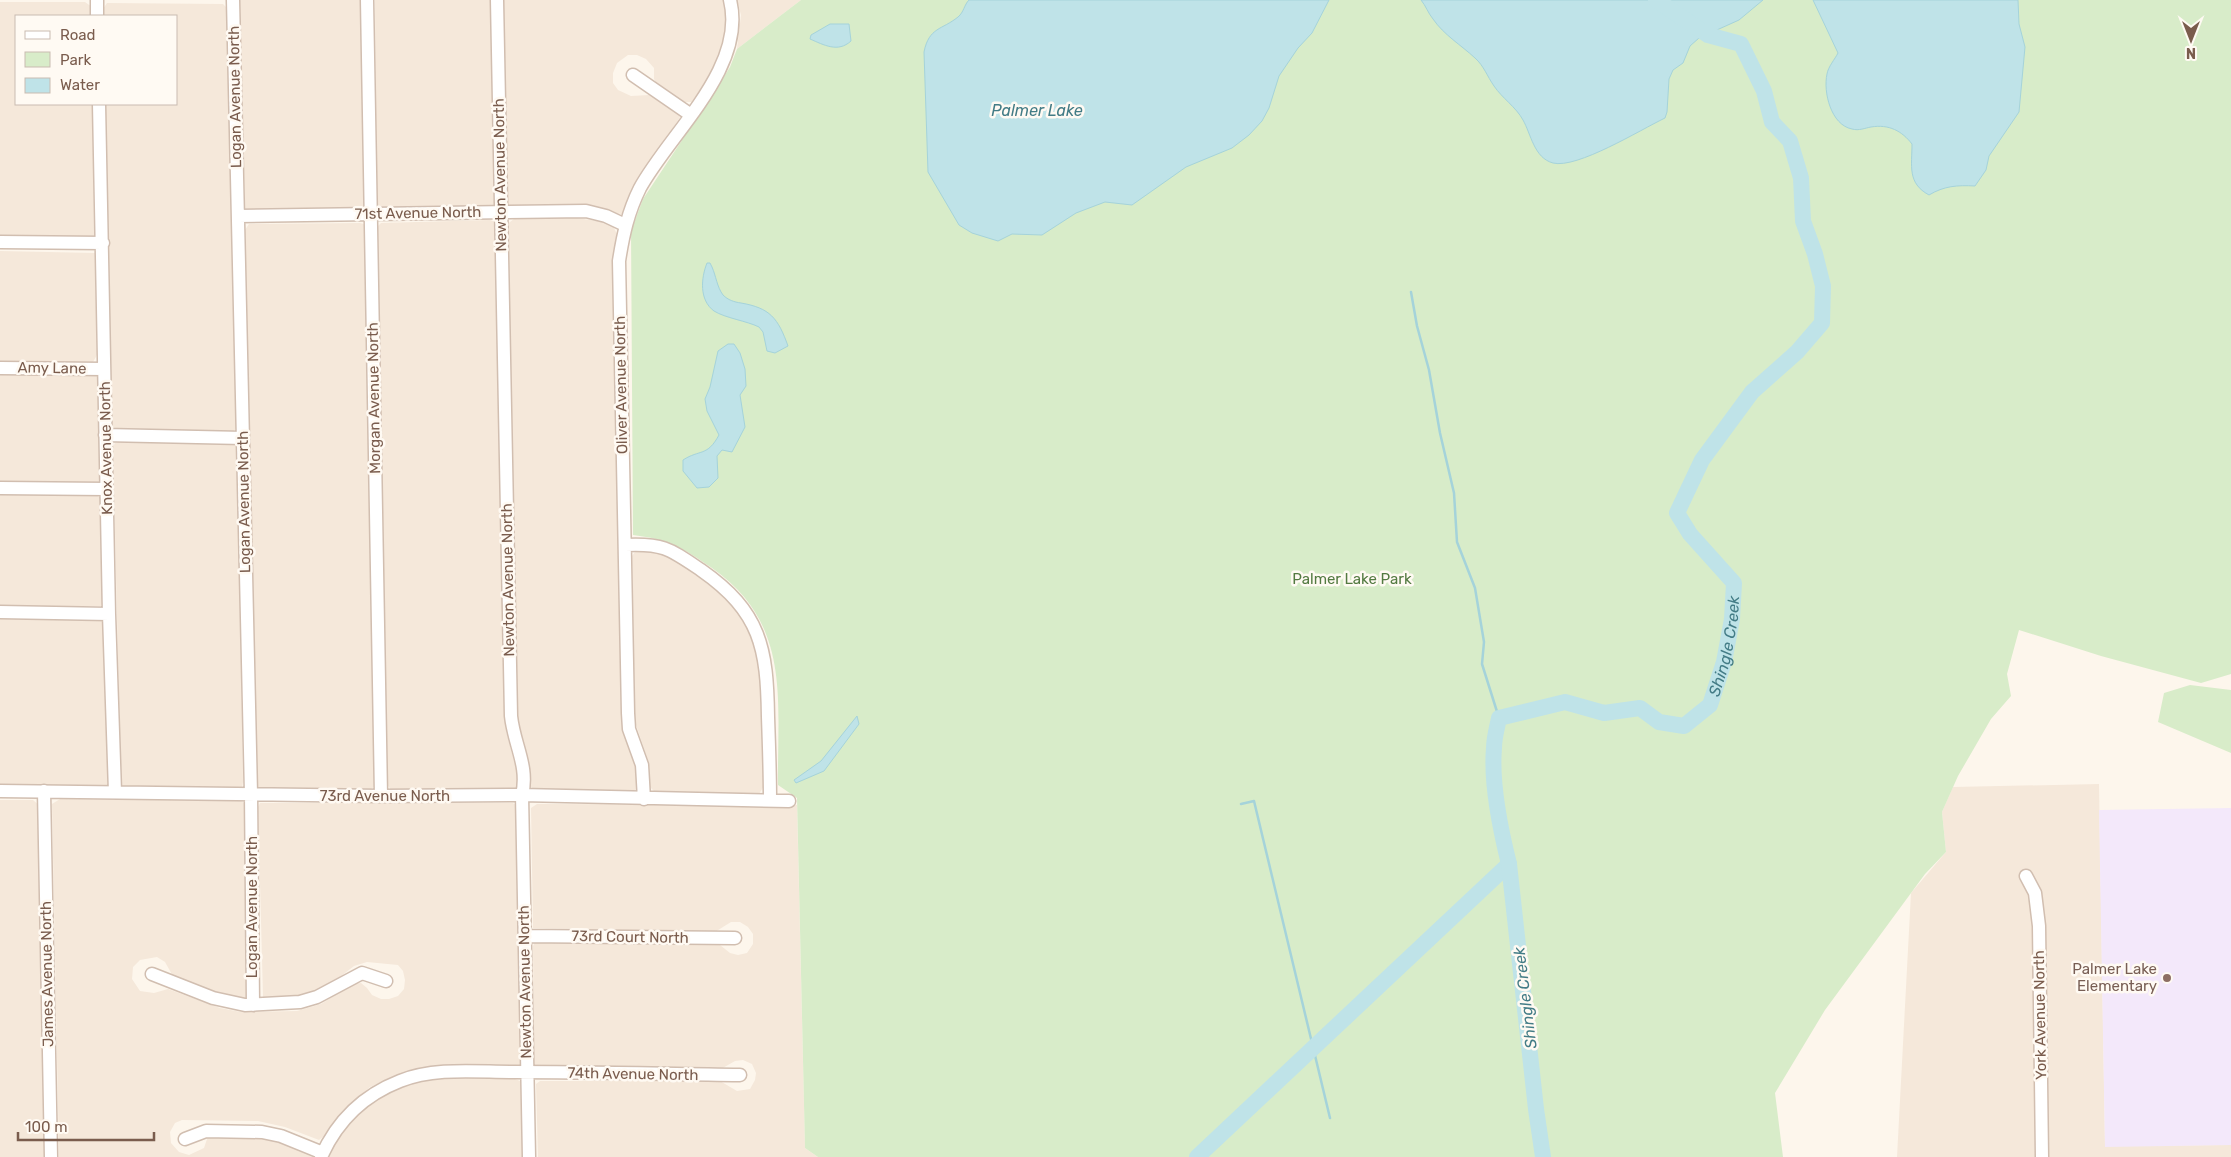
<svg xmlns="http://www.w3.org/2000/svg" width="2231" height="1157" font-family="Rubik,sans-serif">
<rect width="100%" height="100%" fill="#fdf6ec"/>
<path fill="#f5e8da" d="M 240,0 L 363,0 L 366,205 L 364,209 L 249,212 L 245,209 Z
M 375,0 L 492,0 L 496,203 L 491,208 L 377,208 L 376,205 Z
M 503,0 L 724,0 L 727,27 L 719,60 L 692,102 L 685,102 L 658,86 L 654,79 L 654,68 L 646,59 L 637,55 L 628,55 L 617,63 L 613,73 L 613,83 L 618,90 L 631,96 L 649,95 L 678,112 L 680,117 L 632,193 L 626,210 L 623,214 L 509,206 L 507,202 Z
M 737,0 L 801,0 L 737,49 L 741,15 Z
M 0,2 L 85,2 L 92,7 L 92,16 L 16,16 L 16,104 L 93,104 L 94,238 L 0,240 Z
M 107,3 L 223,4 L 230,11 L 237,428 L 231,433 L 114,431 L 111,428 L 105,104 L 176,104 L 176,16 L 103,16 L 103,9 Z
M 576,218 L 598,221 L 613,226 L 618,236 L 615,267 L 622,715 L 637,769 L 637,788 L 633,793 L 534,790 L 530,786 L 530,771 L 517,727 L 506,225 L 514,219 Z
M 490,220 L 495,222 L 506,731 L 520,784 L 516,790 L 392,791 L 386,783 L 377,227 L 381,223 Z
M 360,223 L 364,224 L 365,228 L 376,785 L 369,791 L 259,789 L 256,786 L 245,230 L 249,224 Z
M 0,251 L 95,253 L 97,355 L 93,362 L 0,362 Z
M 0,372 L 98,375 L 100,482 L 96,483 L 0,483 Z
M 119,442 L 234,443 L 238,447 L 243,782 L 242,788 L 235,790 L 127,788 L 121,785 L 113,447 L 115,443 Z
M 0,495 L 94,495 L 100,497 L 102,500 L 103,603 L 101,606 L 0,606 Z
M 643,550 L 659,551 L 686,567 L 733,604 L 751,635 L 762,665 L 764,786 L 759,794 L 656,793 L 650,787 L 649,763 L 635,722 L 632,556 L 635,552 Z
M 0,618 L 104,620 L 108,786 L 0,787 Z
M 2099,784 L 2105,1146 L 2231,1145 L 2231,1157 L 1897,1157 L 1911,893 L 1946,852 L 1942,812 L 1953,787 Z
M 60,799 L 241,801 L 244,803 L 246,998 L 240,1000 L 223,995 L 174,978 L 165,962 L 157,957 L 140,960 L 133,967 L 132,979 L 140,991 L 154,993 L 168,989 L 220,1008 L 241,1012 L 297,1011 L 321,1004 L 353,984 L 361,983 L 367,988 L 372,995 L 381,999 L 389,999 L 398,996 L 404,989 L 405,980 L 403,971 L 398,965 L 367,962 L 354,966 L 336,980 L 306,997 L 267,999 L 263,997 L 258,807 L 260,803 L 513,803 L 517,806 L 522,1062 L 521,1066 L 424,1067 L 397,1075 L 370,1087 L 343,1111 L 324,1136 L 319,1140 L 285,1127 L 258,1121 L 182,1120 L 175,1123 L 170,1132 L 171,1143 L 179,1152 L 189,1155 L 204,1148 L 208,1136 L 262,1135 L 311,1152 L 313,1157 L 59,1157 L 52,804 Z
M 0,800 L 33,800 L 40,806 L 47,1157 L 0,1157 Z
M 537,804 L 797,805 L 805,1148 L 818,1157 L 538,1157 L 536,1084 L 540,1081 L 720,1081 L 737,1091 L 750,1089 L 755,1080 L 756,1073 L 752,1064 L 743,1060 L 735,1061 L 721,1069 L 536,1067 L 534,1063 L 533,946 L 535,942 L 720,945 L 730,953 L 738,955 L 747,953 L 753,944 L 753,934 L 748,927 L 740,922 L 731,922 L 715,932 L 533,928 L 531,808 Z
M 442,1078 L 515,1079 L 520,1081 L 523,1084 L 525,1157 L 328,1157 L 334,1141 L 360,1110 L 386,1093 L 418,1080 Z"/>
<path fill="#f3e8fa" d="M 2231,808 L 2231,1145 L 2105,1147 L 2099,810 Z"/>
<path fill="#d8ecc9" d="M 801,0 L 2231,0 L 2231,674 L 2201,683 L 2101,656 L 2019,630 L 2007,674 L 2011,696 L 1991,719 L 1958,776 L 1942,812 L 1946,852 L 1925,874 L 1825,1010 L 1775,1093 L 1783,1157 L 818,1157 L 805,1148 L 797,798 L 778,785 C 777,699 792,624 712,568 C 681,547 671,540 633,535 L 631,231 L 643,199 L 718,86 L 730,67 L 737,49 Z
M 2190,685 L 2231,690 L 2231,753 L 2158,722 L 2164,693 Z"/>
<path fill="#bfe3e8" stroke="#a5d3da" d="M 969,0 L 1329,0 L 1312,33 L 1298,48 L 1279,76 L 1269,108 L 1262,121 L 1249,135 L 1232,148 L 1186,167 L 1132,205 L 1105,202 L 1076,213 L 1042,235 L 1012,234 L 998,241 L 972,233 L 959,225 L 928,172 L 924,52 C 929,27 942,30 958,17 C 964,12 964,5 969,0 Z
M 1421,0 L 1763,0 L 1739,20 L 1699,38 L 1690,46 L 1683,63 L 1673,70 L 1669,79 L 1667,112 L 1665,118 C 1640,130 1577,169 1553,163 C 1534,158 1531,134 1523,120 C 1516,107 1502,98 1494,86 C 1487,76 1484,66 1475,58 C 1461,45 1444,35 1433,19 C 1428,13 1426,6 1421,0 Z
M 1813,0 L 2018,0 L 2019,24 L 2025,47 L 2019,112 L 1989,156 L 1986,170 L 1975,186 C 1957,185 1944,186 1929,195 C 1907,183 1912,166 1912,144 C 1902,131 1889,124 1871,127 C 1865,128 1859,131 1852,129 C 1831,125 1823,92 1827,74 C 1828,67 1835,59 1838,53 Z
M 830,24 L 849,24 L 851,41 C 838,53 824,45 810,39 L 811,35 Z
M 707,263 L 710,263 L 712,267 C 716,276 717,287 723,295 C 728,300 734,302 741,303 C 770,308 778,318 788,346 L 775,353 L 767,351 L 763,332 L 759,327 C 747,321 725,318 714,311 C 699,300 701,278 707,263 Z
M 728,344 L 734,344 L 740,353 L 745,369 L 746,386 L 740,395 L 745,427 L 732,452 L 722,450 L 717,456 L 718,478 L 709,487 L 697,488 L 683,471 L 683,460 C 700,449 707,457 719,435 L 707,411 L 705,399 L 710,387 L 718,351 Z
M 857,716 L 859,724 L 824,771 L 796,783 L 794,780 L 821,761 Z"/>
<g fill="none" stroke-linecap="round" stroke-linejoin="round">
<path stroke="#a5d3da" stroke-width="2.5" d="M 1411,292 L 1417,326 L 1429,370 L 1440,433 L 1454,493 L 1457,542 L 1475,588 L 1484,642 L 1482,664 L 1499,718
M 1241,804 L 1254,801 L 1330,1118"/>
<g stroke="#bfe3e8" stroke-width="16">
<path d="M 1197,1157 L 1509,864"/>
<path id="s1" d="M 1543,1157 L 1536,1109 L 1509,864 C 1501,832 1491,782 1494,748 C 1494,738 1497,728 1499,718 L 1565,702 L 1604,713 L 1640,708 L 1659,722 L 1684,726 L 1710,705 L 1724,662 L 1732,619 L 1734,583 L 1690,534 L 1677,513 L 1702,460 L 1752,392 L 1797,352 L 1822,323 L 1823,286 L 1815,254 L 1803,221 L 1801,178 L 1790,141 L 1772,122 L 1764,91 L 1741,44 L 1708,35 L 1656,0"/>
</g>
<defs>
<path id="minor" d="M 97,0 L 97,16
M 233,0 L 251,794 L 253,1005
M 367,0 L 381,796
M 497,0 L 511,716 C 514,745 529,766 522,795 L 529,1157
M 633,75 L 691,115
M 99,104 L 109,614 L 115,792
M 238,216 L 586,211 L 606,216 L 625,225
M 0,242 L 103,243
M 0,368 L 104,369
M 105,435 L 243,438
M 0,488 L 106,489
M 625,545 C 663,543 670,549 701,570 C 761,612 767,648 768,717 C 769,745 770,773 770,800
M 0,612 L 109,614
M 0,791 L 381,796 L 522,795 L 789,801
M 44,791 L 51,1157
M 644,799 L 642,765 L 629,729 L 628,713 L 619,261 C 623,235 628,212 640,188 C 670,133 747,68 730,0
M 2026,876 L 2035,893 L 2039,926 L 2042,1157
M 525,936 L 735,938
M 152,974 L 213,998 L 245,1005 L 300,1002 L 317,997 L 362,973 L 386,981
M 185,1139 L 206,1131 L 262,1132 L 281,1136 L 323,1153
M 321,1157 C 337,1121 364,1095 400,1081 C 435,1067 476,1072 513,1072 C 588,1072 664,1074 740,1075"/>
</defs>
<use href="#minor" stroke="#d1beb0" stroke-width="15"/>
<use href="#minor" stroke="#fff" stroke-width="12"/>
</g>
<circle fill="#8d6e63" stroke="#fffaf3" stroke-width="2" cx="2167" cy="978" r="5"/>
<g text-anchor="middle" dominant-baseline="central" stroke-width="5" stroke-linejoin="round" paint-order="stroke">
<g font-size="15" fill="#7a5c4d" stroke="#fffaf3">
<text transform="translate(235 97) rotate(-91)">Logan Avenue North</text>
<text transform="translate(500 175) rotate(-91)">Newton Avenue North</text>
<text transform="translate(418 213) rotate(-1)">71st Avenue North</text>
<text transform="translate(52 368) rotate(1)">Amy Lane</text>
<text transform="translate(621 385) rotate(-91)">Oliver Avenue North</text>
<text transform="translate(374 398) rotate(-91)">Morgan Avenue North</text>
<text transform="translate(106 448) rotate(-91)">Knox Avenue North</text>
<text transform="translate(244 502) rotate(-91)">Logan Avenue North</text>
<text transform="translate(508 580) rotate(-91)">Newton Avenue North</text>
<text x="385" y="796">73rd Avenue North</text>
<text transform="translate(252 907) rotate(-90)">Logan Avenue North</text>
<text transform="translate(630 937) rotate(1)">73rd Court North</text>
<text transform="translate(47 974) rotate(-91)">James Avenue North</text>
<text transform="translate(525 982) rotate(-91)">Newton Avenue North</text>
<text transform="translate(2040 1015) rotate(-91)">York Avenue North</text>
<text transform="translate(633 1074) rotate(1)">74th Avenue North</text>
</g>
<g font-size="15" fill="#537a41" stroke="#fffaf3">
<text x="1352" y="579">Palmer Lake Park</text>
</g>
<g font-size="15" fill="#785e54" stroke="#fffaf3" text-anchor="end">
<text x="2157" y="969">Palmer Lake<tspan x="2157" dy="17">Elementary</tspan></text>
</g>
<g font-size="16" font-style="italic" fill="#437c86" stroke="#fffaf3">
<text x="1037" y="110">Palmer Lake</text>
<text stroke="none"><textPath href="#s1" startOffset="731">Shingle Creek</textPath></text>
<text transform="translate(1525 998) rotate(-97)">Shingle Creek</text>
</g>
</g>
<rect x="15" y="15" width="162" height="90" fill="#fffaf3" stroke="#cabbb1"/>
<rect x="25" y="31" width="25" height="8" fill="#ffffff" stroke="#cabbb1"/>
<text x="60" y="40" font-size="15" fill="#7a5c4d">Road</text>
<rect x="25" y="52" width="25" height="15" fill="#d8ecc9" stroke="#cabbb1"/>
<text x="60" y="65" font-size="15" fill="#7a5c4d">Park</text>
<rect x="25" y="78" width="25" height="15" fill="#bfe3e8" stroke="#cabbb1"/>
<text x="60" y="90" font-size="15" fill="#7a5c4d">Water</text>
<g transform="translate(2191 40) rotate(180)" stroke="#fffaf3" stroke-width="4" paint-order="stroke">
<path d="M0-4L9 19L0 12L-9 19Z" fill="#7a5c4d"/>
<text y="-8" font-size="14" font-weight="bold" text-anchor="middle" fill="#7a5c4d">N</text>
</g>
<path d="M18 1132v8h136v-8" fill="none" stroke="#7a5c4d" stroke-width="2.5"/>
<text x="25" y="1132" font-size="15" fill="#7a5c4d" stroke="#fffaf3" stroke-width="4" paint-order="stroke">100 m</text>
</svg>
